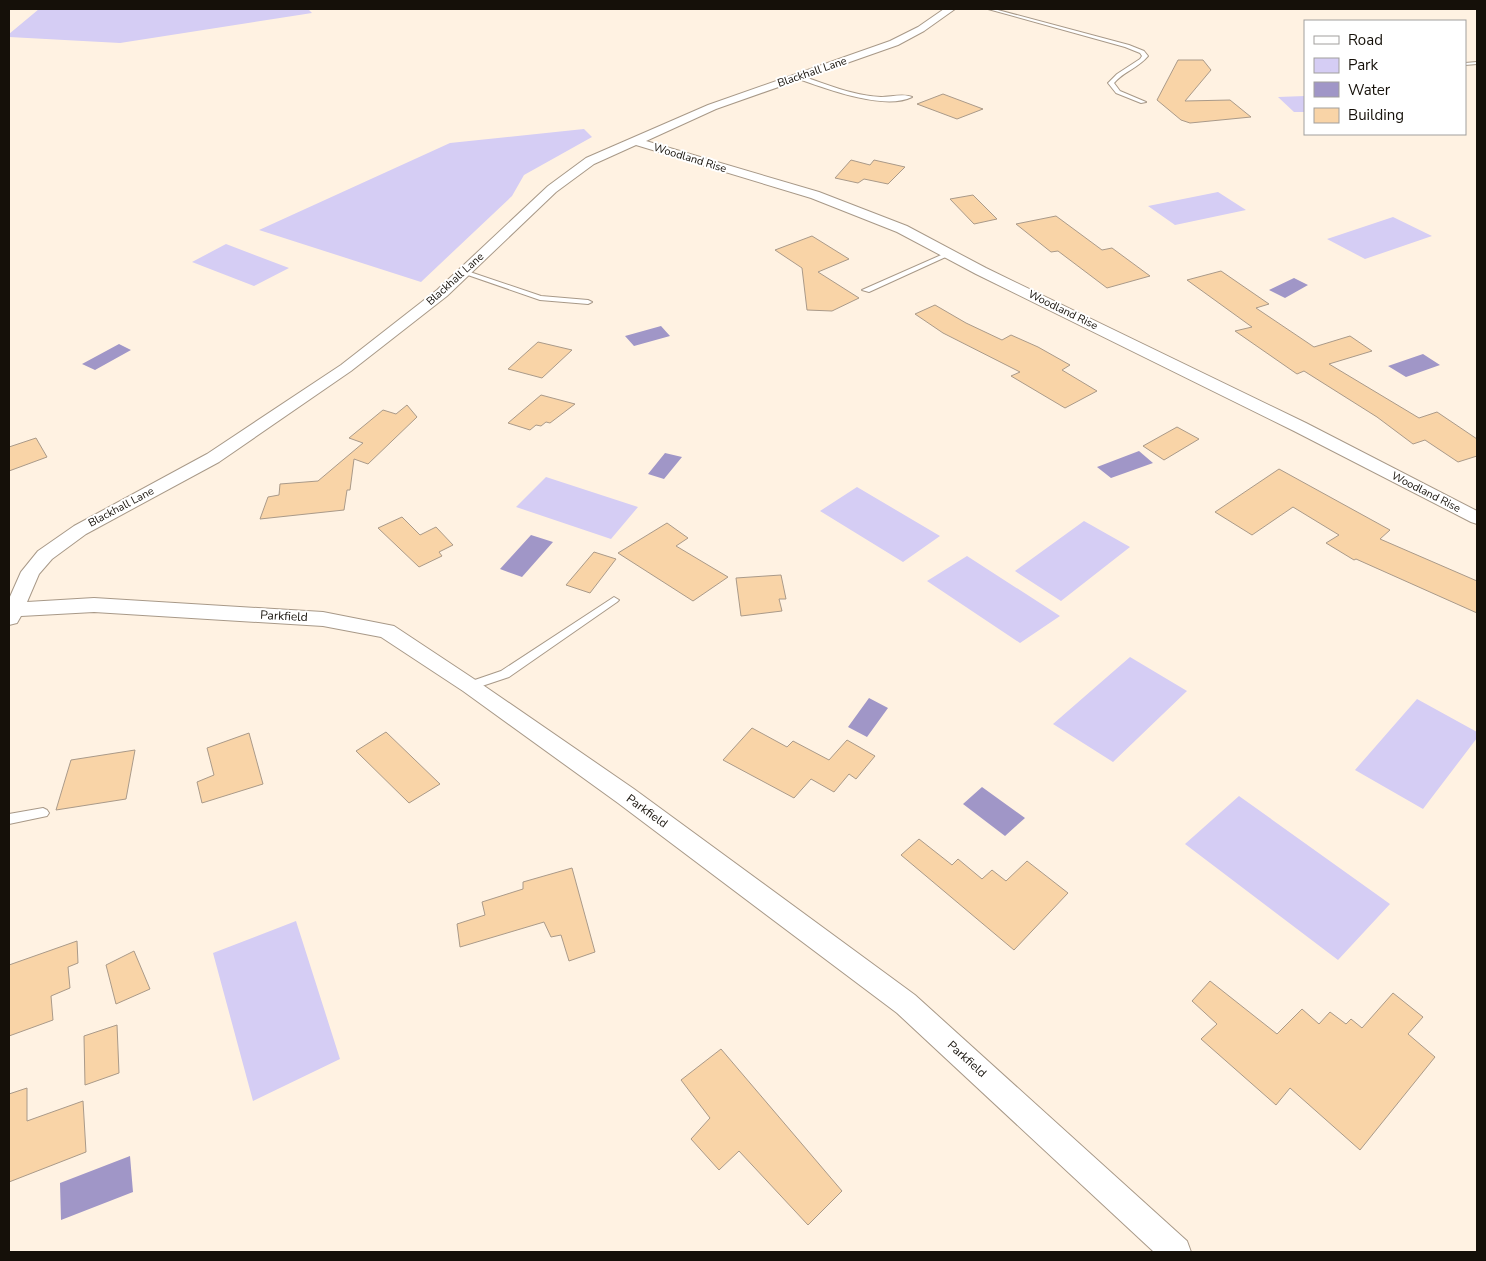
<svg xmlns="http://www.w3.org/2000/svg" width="1486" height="1261" font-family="'Nunito Sans',sans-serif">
<rect width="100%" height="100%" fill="#fff2e2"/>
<path fill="#d5cdf4" d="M 39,9 L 308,9 L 312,13 L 120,43 L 9,37 L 9,34 Z
M 1305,96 L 1305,112 L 1294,112 L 1278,97 Z
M 584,129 L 592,137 L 524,175 L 512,196 L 421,282 L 259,230 L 450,143 Z
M 1218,192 L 1246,210 L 1175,225 L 1148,206 Z
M 1393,217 L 1432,236 L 1365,259 L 1327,239 Z
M 226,244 L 289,268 L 254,286 L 192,262 Z
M 546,477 L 638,507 L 611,539 L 516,507 Z
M 857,487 L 940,536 L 903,562 L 820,511 Z
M 1084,521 L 1130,547 L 1061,601 L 1015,571 Z
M 967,556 L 1060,616 L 1020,643 L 927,581 Z
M 1130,657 L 1187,691 L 1113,762 L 1053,724 Z
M 1417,699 L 1477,732 L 1477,738 L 1423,809 L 1355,770 Z
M 1239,796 L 1390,904 L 1338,960 L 1185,844 Z
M 296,921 L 340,1059 L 253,1101 L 213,953 Z"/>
<path fill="#a096c7" d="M 1294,278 L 1308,285 L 1285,298 L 1269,290 Z
M 661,326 L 670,336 L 634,346 L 625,336 Z
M 119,344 L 131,350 L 95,370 L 82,364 Z
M 1423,354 L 1440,365 L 1406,377 L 1388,366 Z
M 1139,451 L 1153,463 L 1111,478 L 1097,467 Z
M 665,453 L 682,457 L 664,479 L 648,474 Z
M 531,535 L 553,542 L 522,577 L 500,569 Z
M 869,698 L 888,708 L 867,737 L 848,727 Z
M 982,787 L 1025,818 L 1005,836 L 963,804 Z
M 130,1156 L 133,1192 L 61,1220 L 60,1183 Z"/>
<path fill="#f9d4a7" stroke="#aa9a89" d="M 1178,60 L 1203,60 L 1211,70 L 1185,101 L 1230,100 L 1251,117 L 1190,123 L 1181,120 L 1157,100 Z
M 943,94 L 983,109 L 957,119 L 917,104 Z
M 851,160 L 870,165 L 874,160 L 905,167 L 888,184 L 864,179 L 858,183 L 835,178 Z
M 973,195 L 997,219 L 974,224 L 950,199 Z
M 1056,216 L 1102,250 L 1112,248 L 1150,276 L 1107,288 L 1058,251 L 1051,252 L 1016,224 Z
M 812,236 L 849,259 L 818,272 L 859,298 L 832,311 L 807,310 L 802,268 L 775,250 Z
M 1221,271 L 1269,304 L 1256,308 L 1314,347 L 1350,336 L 1372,351 L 1329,364 L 1419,418 L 1437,412 L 1477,439 L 1477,456 L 1458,462 L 1425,440 L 1413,444 L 1377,417 L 1304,371 L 1297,374 L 1235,331 L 1252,327 L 1187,280 Z
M 935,305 L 966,323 L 1002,340 L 1011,335 L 1038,347 L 1070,365 L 1062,370 L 1097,391 L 1065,408 L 1011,376 L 1020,372 L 943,333 L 915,314 Z
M 538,342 L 572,350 L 542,378 L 508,369 Z
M 541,395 L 575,404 L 550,423 L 546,422 L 541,426 L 536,425 L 530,430 L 508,423 Z
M 407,405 L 417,417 L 368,464 L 354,459 L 350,490 L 347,490 L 344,510 L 260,519 L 268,497 L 279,495 L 280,484 L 318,481 L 363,443 L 349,438 L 383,410 L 396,414 Z
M 1177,427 L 1199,439 L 1164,460 L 1143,446 Z
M 36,438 L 47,457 L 9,471 L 9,447 Z
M 1279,469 L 1390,530 L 1380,539 L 1477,581 L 1477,613 L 1356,559 L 1354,560 L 1326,543 L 1339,535 L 1293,507 L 1252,535 L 1215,512 Z
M 402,517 L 420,535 L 436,527 L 453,545 L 439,552 L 442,556 L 419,567 L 378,528 Z
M 667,523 L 688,538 L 676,546 L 728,577 L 693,601 L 618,553 Z
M 594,552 L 616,559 L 590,593 L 566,585 Z
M 781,575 L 786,599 L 779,599 L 782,611 L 741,616 L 736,578 Z
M 752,728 L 787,747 L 793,741 L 829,760 L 847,740 L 875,756 L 856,779 L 849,774 L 834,792 L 811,779 L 794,798 L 723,760 Z
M 386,732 L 440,784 L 409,803 L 356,751 Z
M 249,733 L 263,784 L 202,803 L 197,782 L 214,775 L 207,748 Z
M 135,750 L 126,799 L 56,810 L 71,760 Z
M 919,839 L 952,865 L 958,859 L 982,879 L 992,870 L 1006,881 L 1027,861 L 1068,893 L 1014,950 L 901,855 Z
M 572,868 L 595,952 L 569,961 L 561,935 L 551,937 L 544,922 L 460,947 L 457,924 L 485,915 L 482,902 L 523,889 L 523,882 Z
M 77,941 L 78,963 L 68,967 L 70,988 L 51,996 L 53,1020 L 9,1036 L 9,965 Z
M 134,951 L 150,989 L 116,1004 L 106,965 Z
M 1210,981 L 1277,1034 L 1302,1009 L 1319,1024 L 1330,1012 L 1346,1024 L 1351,1019 L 1362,1028 L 1393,993 L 1423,1017 L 1408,1034 L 1435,1057 L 1360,1150 L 1290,1088 L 1276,1105 L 1201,1039 L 1217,1024 L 1192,1001 Z
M 117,1025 L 119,1073 L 85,1085 L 84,1036 Z
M 721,1049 L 842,1191 L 808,1225 L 739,1151 L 719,1170 L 691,1139 L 710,1118 L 681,1080 Z
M 27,1088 L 27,1121 L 83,1101 L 86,1152 L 9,1182 L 9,1094 Z"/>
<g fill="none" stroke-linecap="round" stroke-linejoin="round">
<defs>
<path id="service" d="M 988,9 L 994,9 L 1129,45 L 1144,51 L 1148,56 C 1138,68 1123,72 1114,83 L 1120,91 L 1146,102 L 1141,103 L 1116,93 L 1108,83 L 1117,74 L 1140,59 L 1142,56 L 1140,53 L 1125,47 Z
M 1477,62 L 1477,64 L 1465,65 L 1465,63 Z
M 798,75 C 825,83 852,96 881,97 C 890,97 904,93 912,97 C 884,111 824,88 796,78 L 796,76 Z
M 948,252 L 950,253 L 950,255 L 869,292 L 862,290 Z
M 464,270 L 541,296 L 588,300 L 592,302 L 588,304 L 540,300 L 462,273 L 461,272 Z
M 614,597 L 619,600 L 617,602 L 509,677 L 470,690 L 466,689 L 465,686 L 466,683 L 501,671 Z
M 43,808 L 47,810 L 49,813 L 47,816 L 9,824 L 9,814 Z"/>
<path id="minor" d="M 944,9 L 955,9 L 924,31 L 898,45 L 716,109 L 646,141 L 819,192 L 907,226 L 986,268 L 1306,423 L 1477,511 L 1477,524 L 1471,522 L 1294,431 L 976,274 L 897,232 L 811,198 L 636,145 L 594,164 L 556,192 L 447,296 L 351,371 L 219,462 L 86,534 L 52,559 L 39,574 L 27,602 L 94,598 L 323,612 L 394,626 L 477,681 L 634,789 L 915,995 L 1187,1241 L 1191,1252 L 1154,1252 L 897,1013 L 618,803 L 463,691 L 381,637 L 323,626 L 94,612 L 21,616 L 17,623 L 9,625 L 9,599 L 21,572 L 38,551 L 74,526 L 207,454 L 341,365 L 437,290 L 548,186 L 586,158 L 708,105 L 890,41 L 918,27 Z"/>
</defs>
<use href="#service" stroke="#a89988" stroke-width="2"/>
<use href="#minor" stroke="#a89988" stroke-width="2"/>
<use href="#service" fill="#fff" fill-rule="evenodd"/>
<use href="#minor" fill="#fff" fill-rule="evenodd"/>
</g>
<g text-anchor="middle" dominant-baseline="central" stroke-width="4" stroke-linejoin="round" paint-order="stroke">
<g font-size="11" fill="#151009" stroke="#fff">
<text transform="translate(812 72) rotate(-19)">Blackhall Lane</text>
<text transform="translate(690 158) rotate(17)">Woodland Rise</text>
<text transform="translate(455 279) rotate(-42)">Blackhall Lane</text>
<text transform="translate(1063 310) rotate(26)">Woodland Rise</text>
<text transform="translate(1426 492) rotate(27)">Woodland Rise</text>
<text transform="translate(121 507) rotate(-28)">Blackhall Lane</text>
</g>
<g font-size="12" fill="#151009" stroke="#fff">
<text transform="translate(284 616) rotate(3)">Parkfield</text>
<text transform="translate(647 811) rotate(36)">Parkfield</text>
<text transform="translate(967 1059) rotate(42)">Parkfield</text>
</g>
</g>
<rect width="1486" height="1261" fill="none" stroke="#151009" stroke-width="20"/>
<rect x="1304" y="20" width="162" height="115" fill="#ffffff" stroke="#a19f9d"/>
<rect x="1314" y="36" width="25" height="8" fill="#ffffff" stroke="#a19f9d"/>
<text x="1348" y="45" font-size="15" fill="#151009">Road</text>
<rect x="1314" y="58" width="25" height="15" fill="#d5cdf4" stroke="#a19f9d"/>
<text x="1348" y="70" font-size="15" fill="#151009">Park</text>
<rect x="1314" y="82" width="25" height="15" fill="#a096c7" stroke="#a19f9d"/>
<text x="1348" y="95" font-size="15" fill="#151009">Water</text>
<rect x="1314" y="108" width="25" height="15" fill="#f9d4a7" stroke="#a19f9d"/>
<text x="1348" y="120" font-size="15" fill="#151009">Building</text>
</svg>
